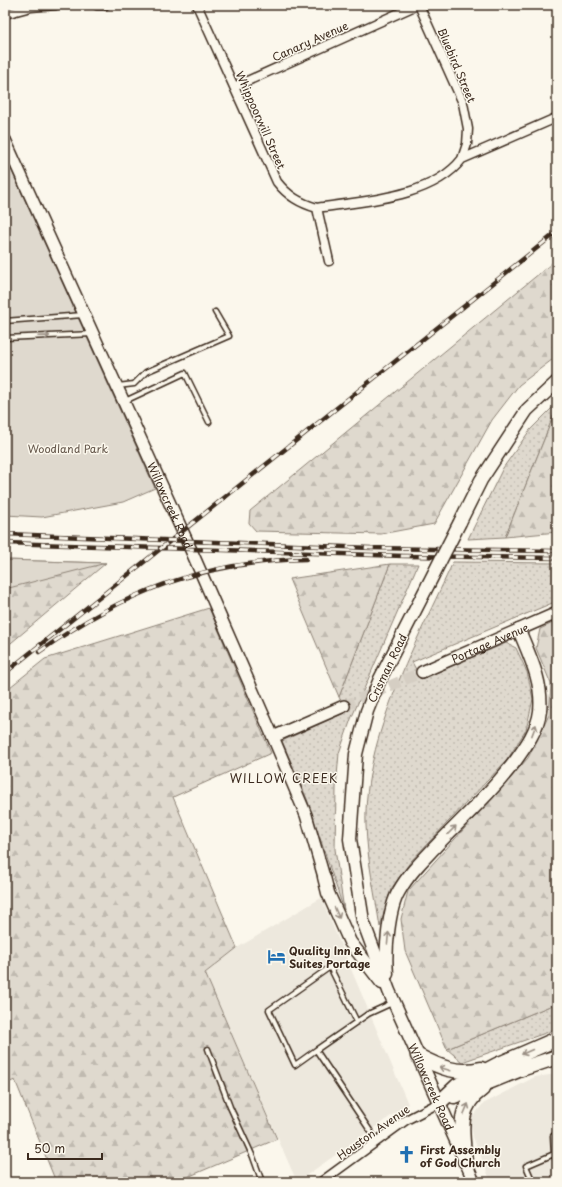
<svg xmlns="http://www.w3.org/2000/svg" width="562" height="1187" font-family="'Playpen Sans',sans-serif">
<defs>
<pattern id="grass-dots" width="8" height="8" patternUnits="userSpaceOnUse"><rect width="8" height="8" fill="#dfd9ce"/><path d="M2 2h.1M6 6h.1" fill="none" stroke="#c0bab0" stroke-width="1.8" stroke-linecap="round"/></pattern>
<pattern id="forest-firs" width="22" height="20" patternUnits="userSpaceOnUse"><rect width="22" height="20" fill="#dfd9ce"/><path d="M5 1l3.5 6h-7zM16 11l3.5 6h-7z" fill="#c0bab0"/></pattern>
</defs>
<rect width="100%" height="100%" fill="#fbf7ec"/>
<filter id="ink" filterUnits="userSpaceOnUse"><feTurbulence type="fractalNoise" baseFrequency=".025" numOctaves="2"/><feDisplacementMap in="SourceGraphic" scale="8" xChannelSelector="R" yChannelSelector="G"/><feConvolveMatrix kernelMatrix="1 2 1 2 8 2 1 2 1" color-interpolation-filters="sRGB"/></filter>
<g filter="url(#ink)">
<path fill="#ede8dd" d="M 321,898 L 408,1104 L 297,1182 L 205,973 L 237,948 Z
M 557,1074 L 557,1182 L 491,1182 L 473,1137 L 470,1120 L 483,1104 L 535,1077 Z"/>
<path fill="url(#grass-dots)" stroke="#8d8276" d="M 557,403 L 557,407 L 505,537 L 468,539 L 503,468 L 530,430 Z
M 453,562 L 557,563 L 557,601 L 412,662 L 421,679 L 506,643 L 516,648 L 527,672 L 533,699 L 526,730 L 507,760 L 411,861 L 391,889 L 380,927 C 375,894 367,859 366,825 C 363,737 418,640 453,562 Z
M 390,564 L 418,564 L 351,719 L 339,753 L 336,788 L 335,849 L 344,910 L 307,799 L 282,741 L 346,712 L 339,697 Z
M 557,1003 L 557,1029 L 462,1062 L 447,1049 Z"/>
<path fill="url(#forest-firs)" stroke="#8d8276" d="M 557,259 L 557,356 L 519,385 L 492,420 L 434,524 L 381,534 L 256,531 L 249,523 L 250,511 Z
M 557,407 L 557,532 L 505,537 Z
M 5,560 L 106,563 L 5,648 Z
M 390,564 L 339,697 L 289,579 Z
M 209,608 L 271,753 L 173,797 L 237,948 L 205,973 L 277,1139 L 176,1182 L 56,1182 L 15,1080 L 5,1084 L 5,691 L 45,659 Z
M 557,621 L 557,1003 L 447,1049 L 405,951 L 401,919 L 408,891 L 528,758 L 549,715 L 551,684 L 536,648 L 540,629 Z"/>
<path fill="#dfd9ce" stroke="#8d8276" d="M 5,156 L 155,488 L 123,502 L 42,517 L 5,515 Z
M 5,560 L 106,563 L 5,589 Z"/>
<g fill="none" stroke-linecap="round" stroke-linejoin="round">
<path stroke="#d5cec3" stroke-width="11" stroke-dasharray="11 5.5" stroke-linecap="butt" d="M 344,706 L 422,672"/>
<defs>
<path id="lane" d="M 5,321 L 83,315
M 5,338 L 93,334
M 118,386 L 134,384 L 146,372 L 229,336 L 215,312
M 125,401 L 185,373 L 209,422
M 208,1049 L 230,1107 L 253,1157 L 262,1182
M 316,1050 L 295,1065 L 269,1010 L 330,967 L 357,1022
M 377,1141 L 316,1050 L 368,1014 L 392,1003
M 554,1154 L 553,1136 L 557,1133
M 533,1182 L 526,1166 L 554,1154 L 557,1162"/>
<path id="street" d="M 97,5 L 105,5
M 197,5 L 277,182 C 288,196 300,203 317,208 C 363,201 432,198 462,159 L 556,118
M 419,5 L 463,103 L 468,129 L 467,144 L 462,159
M 5,14 L 31,7 L 56,5
M 234,87 L 417,5
M 317,208 L 329,261
M 321,1182 L 406,1120 L 439,1103"/>
<g id="secondary">
<path id="s1" d="M 5,140 L 191,550 L 273,737 L 306,815 L 324,877"/>
<path id="s2" d="M 422,672 L 557,613"/>
<path d="M 273,737 L 344,706"/>
<path d="M 465,1161 L 474,1182"/>
</g>
<g id="primary">
<path d="M 460,522 L 481,480 L 527,410 L 557,382"/>
<path id="s3" d="M 428,585 L 380,679 L 367,711 L 356,754 L 350,839 L 363,921 L 389,991 L 462,1154"/>
<path d="M 324,877 L 328,893 L 350,942 L 382,983"/>
<path d="M 387,974 C 385,953 388,909 399,891 C 409,873 424,859 438,844 C 464,817 493,791 516,760 C 526,746 538,729 540,711 C 543,682 530,657 519,630"/>
</g>
<path id="highway" d="M 418,1056 C 439,1067 457,1075 481,1069
M 454,1096 L 521,1069 L 557,1057
M 439,1103 L 457,1086 L 497,1065 L 557,1039
M 465,1161 C 462,1133 456,1107 482,1089"/>
</defs>
<use href="#lane" stroke="#3b2a1e" stroke-width="7"/>
<use href="#street" stroke="#3b2a1e" stroke-width="11"/>
<use href="#secondary" stroke="#3b2a1e" stroke-width="14"/>
<use href="#primary" stroke="#3b2a1e" stroke-width="15"/>
<use href="#highway" stroke="#3b2a1e" stroke-width="17"/>
<use href="#lane" stroke="#fbf7ec" stroke-width="4"/>
<use href="#street" stroke="#fbf7ec" stroke-width="8"/>
<use href="#secondary" stroke="#fbf7ec" stroke-width="11"/>
<use href="#primary" stroke="#fbf7ec" stroke-width="12"/>
<use href="#highway" stroke="#fbf7ec" stroke-width="14"/>
<defs>
<path id="rail" d="M 5,534 L 371,548 L 557,551
M 5,543 L 404,556 L 557,558
M 39,652 C 125,591 201,562 306,559
M 5,673 L 557,232"/>
</defs>
<use href="#rail" stroke="#3b2a1e" stroke-width="4.5"/>
<use href="#rail" stroke="#fbf7ec" stroke-width="3" stroke-dasharray="9" stroke-linecap="butt"/>
<defs>
<path id="primary-bridge" d="M 428,585 L 460,522"/>
</defs>
<use href="#primary-bridge" stroke="#3b2a1e" stroke-width="15" stroke-linecap="butt"/>
<use href="#primary-bridge" stroke="#fbf7ec" stroke-width="12"/>
</g>
<defs><path id="oneway-shaft" d="M-6 0H5M1.5-3L5.5 0L1.5 3" fill="none" stroke-width="1.6" stroke-linecap="round" stroke-linejoin="round"/></defs>
<g stroke="#9b9085">
<use href="#oneway-shaft" transform="translate(44 336) rotate(-2)"/>
<use href="#oneway-shaft" transform="translate(534 730) rotate(-69)"/>
<use href="#oneway-shaft" transform="translate(452 830) rotate(-46)"/>
<use href="#oneway-shaft" transform="translate(337 913) rotate(66)"/>
<use href="#oneway-shaft" transform="translate(388 938) rotate(-85)"/>
<use href="#oneway-shaft" transform="translate(527 1052) rotate(156)"/>
<use href="#oneway-shaft" transform="translate(445 1069) rotate(-163)"/>
<use href="#oneway-shaft" transform="translate(466 1109) rotate(-67)"/>
</g>
</g>
<defs>
<symbol id="hotel-bare" viewBox="-9 -9 18 18"><path d="M-6-4.5h1.5V1H6V5H4.5V3h-9V5H-6ZM-4 0a1.8 1.8 0 1 1 3.6 0ZM.5 0V-2.5h3Q6-2.5 6 0Z" fill="#1f6fb2" stroke="#fbf7ec" stroke-width="2.5" paint-order="stroke"/></symbol>
<symbol id="church-bare" viewBox="-9 -9 18 18"><path d="M-1.2-6h2.4v3.5h3.3v2.4h-3.3V6h-2.4V-.1h-3.3v-2.4h3.3Z" fill="#1f6fb2" stroke="#fbf7ec" stroke-width="2.5" paint-order="stroke"/></symbol>
</defs>
<g fill-rule="evenodd">
<use href="#hotel-bare" x="264" y="944" width="25" height="25"/>
<use href="#church-bare" x="394" y="1142" width="25" height="25"/>
</g>
<g text-anchor="middle" dominant-baseline="central" stroke-width="3" stroke-linejoin="round" paint-order="stroke">
<g font-size="11" fill="#3b2a1e" stroke="#fbf7ec">
<text transform="translate(310 41) rotate(-24)">Canary Avenue</text>
<text transform="translate(457 65) rotate(67)">Bluebird Street</text>
<text transform="translate(261 120) rotate(66)">Whippoorwill Street</text>
<text stroke="none"><textPath href="#s1" startOffset="401">Willowcreek Road</textPath></text>
<text stroke="none"><textPath href="#s2" startOffset="74">Portage Avenue</textPath></text>
<text transform="translate(387 668) rotate(-64)">Crisman Road</text>
<text stroke="none"><textPath href="#s3" startOffset="532">Willowcreek Road</textPath></text>
<text transform="translate(373 1132) rotate(-35)">Houston Avenue</text>
</g>
<g font-size="11" fill="#64564a" stroke="#fbf7ec">
<text x="68" y="448">Woodland Park</text>
</g>
<g font-size="11" font-weight="bold" fill="#3b2a1e" stroke="#fbf7ec" text-anchor="start">
<text x="289" y="950">Quality Inn &amp;<tspan x="289" dy="13">Suites Portage</tspan></text>
<text x="420" y="1149">First Assembly<tspan x="420" dy="13">of God Church</tspan></text>
</g>
<g font-size="12" letter-spacing="1" fill="#3b2a1e" stroke="#fbf7ec">
<text x="284" y="778">WILLOW CREEK</text>
</g>
</g>
<rect width="562" height="1187" fill="none" stroke="#fbf7ec" stroke-width="20"/>
<rect x="10" y="10" width="542" height="1167" fill="none" stroke="#3b2a1e" stroke-width="1.5" filter="url(#ink)"/>
<path d="M28 1153v6h74v-6" fill="none" stroke="#3b2a1e" stroke-width="2"/>
<text x="34" y="1153" font-size="12" fill="#3b2a1e" stroke="#fbf7ec" stroke-width="3" paint-order="stroke">50 m</text>
</svg>
